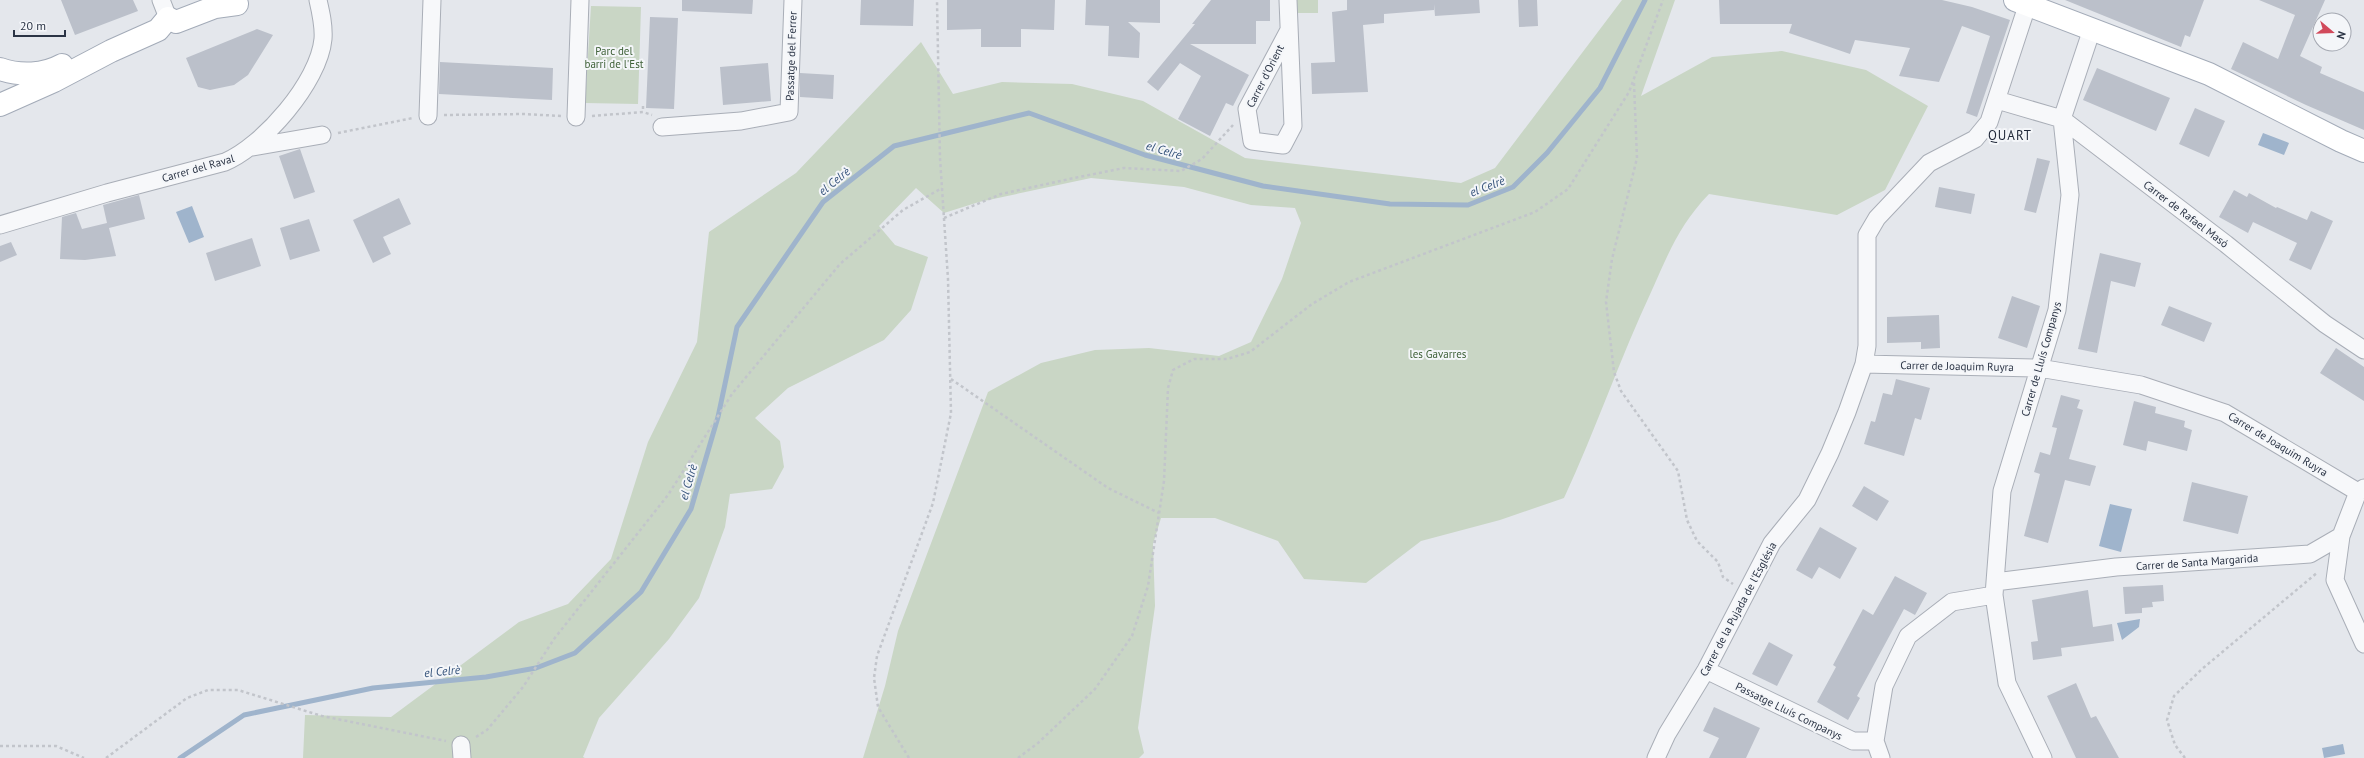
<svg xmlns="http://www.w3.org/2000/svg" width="2364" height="758" font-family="'PT Sans',sans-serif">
<rect width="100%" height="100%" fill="#e4e7ec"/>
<path fill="#c9d6c5" d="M 1297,0 L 1318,0 L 1318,13 L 1297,13 Z
M 1622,0 L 1675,0 L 1641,96 L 1712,57 L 1782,51 L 1866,70 L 1928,106 L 1885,190 L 1837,215 L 1709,194 C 1680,224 1669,252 1652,290 C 1620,358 1596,429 1564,498 L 1500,520 L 1421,541 L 1366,583 L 1304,579 L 1278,541 L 1215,518 L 1161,518 L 1153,544 L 1155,606 L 1138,728 L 1144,753 L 1139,758 L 863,758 L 885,686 L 898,631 L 988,392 L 1041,363 L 1095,350 L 1149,348 L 1219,356 L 1251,342 L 1282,279 L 1301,223 L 1295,208 L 1251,205 L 1184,187 L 1091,178 L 979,202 L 944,213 L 916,188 L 879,226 L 895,245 L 928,257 L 911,310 L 884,340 L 788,388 L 755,418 L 780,441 L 784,467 L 772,489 L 730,494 L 725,527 L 699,598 L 669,639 L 599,718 L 583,757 L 585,758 L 303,758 L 305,715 L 391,717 L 519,622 L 568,604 L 611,559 L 648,442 L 697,342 L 709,232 L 796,173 L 921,42 L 953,94 L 1002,82 L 1072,84 L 1143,101 L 1245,158 L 1461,183 L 1495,168 Z
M 591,6 L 641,7 L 638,104 L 585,103 Z"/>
<path fill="#9fb4cc" d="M 2263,133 L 2289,143 L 2284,155 L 2258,145 Z
M 192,206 L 204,237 L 189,243 L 176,212 Z
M 2110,504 L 2132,509 L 2121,552 L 2099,546 Z
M 2140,619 L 2139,627 L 2122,640 L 2117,623 Z
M 2343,744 L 2345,754 L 2324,758 L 2322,748 Z"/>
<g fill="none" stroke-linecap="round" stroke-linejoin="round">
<path stroke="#9fb4cc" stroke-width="5" d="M 180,758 L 244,715 L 373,688 L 486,677 L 536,668 L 575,653 L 641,592 L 691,509 L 718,417 L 737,327 L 823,202 L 894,146 L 1029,113 L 1145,155 L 1263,186 L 1390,204 L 1468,205 L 1513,187 L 1547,153 L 1600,88 L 1645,0"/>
</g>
<path fill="#bbc0ca" d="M 61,0 L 133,0 L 138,11 L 75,35 Z
M 682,0 L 753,0 L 752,14 L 682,11 Z
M 861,0 L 914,0 L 913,26 L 860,25 Z
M 947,0 L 1055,0 L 1054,30 L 1021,29 L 1021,47 L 981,47 L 981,29 L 947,30 Z
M 1086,0 L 1160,0 L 1160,23 L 1128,22 L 1140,33 L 1139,58 L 1108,56 L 1109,26 L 1085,25 Z
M 1211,0 L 1270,0 L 1270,21 L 1256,21 L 1256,44 L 1190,44 L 1249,75 L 1233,106 L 1226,103 L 1210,136 L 1178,119 L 1201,76 L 1180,63 L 1158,91 L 1147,82 L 1195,24 L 1192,24 Z
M 1347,0 L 1479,0 L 1480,13 L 1435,16 L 1434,4 L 1434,10 L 1384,14 L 1384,23 L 1363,25 L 1368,92 L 1312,94 L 1311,63 L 1335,62 L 1332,12 L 1347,10 Z
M 1518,0 L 1537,0 L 1538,26 L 1519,27 Z
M 1719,0 L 1942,0 L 1972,7 L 2010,20 L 1977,117 L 1966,113 L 1990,36 L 1962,26 L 1939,82 L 1899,76 L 1910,48 L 1855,40 L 1850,54 L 1789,33 L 1792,24 L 1720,24 Z
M 2065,0 L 2204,0 L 2190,37 L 2185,35 L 2181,47 Z
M 2259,0 L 2325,0 L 2300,56 L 2322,67 L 2320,73 L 2364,92 L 2364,130 L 2306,105 L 2231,69 L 2243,42 L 2278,59 L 2295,15 Z
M 650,17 L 678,18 L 674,109 L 646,108 Z
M 257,29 L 273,35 L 248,75 L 234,85 L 210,90 L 198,87 L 186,58 Z
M 440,62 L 553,68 L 552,100 L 439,94 Z
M 768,63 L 771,101 L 723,105 L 720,67 Z
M 2097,68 L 2170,98 L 2156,131 L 2083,100 Z
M 800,73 L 834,75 L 833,99 L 800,97 Z
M 2195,108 L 2225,121 L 2209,157 L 2179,144 Z
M 300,149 L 315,192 L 294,199 L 279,156 Z
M 2037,158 L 2050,161 L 2036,213 L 2024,210 Z
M 1939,187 L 1975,194 L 1971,214 L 1935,207 Z
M 2234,190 L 2247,197 L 2249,193 L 2276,208 L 2277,207 L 2307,220 L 2311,211 L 2333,221 L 2311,270 L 2289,260 L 2297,243 L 2253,222 L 2248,233 L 2219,217 Z
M 139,195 L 145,219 L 109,228 L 116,256 L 85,260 L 60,259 L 62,217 L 76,213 L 82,229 L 107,223 L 103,205 Z
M 399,198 L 411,224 L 383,237 L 391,254 L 373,263 L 353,220 Z
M 309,219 L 320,251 L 290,260 L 280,228 Z
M 252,238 L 261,266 L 215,281 L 206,253 Z
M 11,242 L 17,255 L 0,262 L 0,246 Z
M 2100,253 L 2141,263 L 2135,287 L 2111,281 L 2097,353 L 2078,349 Z
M 2012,296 L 2040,306 L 2027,348 L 1998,338 Z
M 2169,306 L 2212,323 L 2204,342 L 2161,325 Z
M 1939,315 L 1940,348 L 1921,349 L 1921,342 L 1887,343 L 1887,317 Z
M 2336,348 L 2364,367 L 2364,401 L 2320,373 Z
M 1896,379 L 1930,388 L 1921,420 L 1915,418 L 1904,456 L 1864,444 L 1871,421 L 1875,422 L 1883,393 L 1892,395 Z
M 2061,395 L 2080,400 L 2077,408 L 2083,410 L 2069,459 L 2096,466 L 2090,486 L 2065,480 L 2048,543 L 2024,536 L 2040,474 L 2034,472 L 2040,452 L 2050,455 L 2057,428 L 2052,427 Z
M 2134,401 L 2156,407 L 2155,413 L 2185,421 L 2184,427 L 2192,430 L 2187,451 L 2148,441 L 2146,451 L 2123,445 Z
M 2192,482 L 2248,496 L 2238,534 L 2183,521 Z
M 1864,486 L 1889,501 L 1877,521 L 1852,506 Z
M 1820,527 L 1857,548 L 1840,579 L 1819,567 L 1812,579 L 1796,570 Z
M 1895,576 L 1927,593 L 1915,615 L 1904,609 L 1857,696 L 1860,698 L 1848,720 L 1817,702 L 1836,667 L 1833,665 L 1863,609 L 1873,615 Z
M 2163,585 L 2164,601 L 2152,602 L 2153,607 L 2142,608 L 2142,613 L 2125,614 L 2123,587 Z
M 2088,590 L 2093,627 L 2112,624 L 2114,641 L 2061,648 L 2062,656 L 2033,660 L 2031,642 L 2038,641 L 2032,600 Z
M 1769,642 L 1793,655 L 1777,686 L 1752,674 Z
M 2076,683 L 2091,718 L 2096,716 L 2119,758 L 2076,758 L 2047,696 Z
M 1714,707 L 1760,728 L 1746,758 L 1709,758 L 1719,738 L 1703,731 Z"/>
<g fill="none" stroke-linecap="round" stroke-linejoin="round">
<defs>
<path id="minor" d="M 161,0 L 168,18
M 1288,0 L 1293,126 L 1283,145 L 1252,141 L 1247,109 L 1288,32
M 1997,100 L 2062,119 L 2226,244 L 2325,324 L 2364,350
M 428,116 L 432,0
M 576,117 L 580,0
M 662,127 L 741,121 L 789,112 L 793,0
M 253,147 L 322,135
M 0,225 L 107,193 L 225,162 C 263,146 319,82 323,39 C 324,26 321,13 318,0
M 1864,364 L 2039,368 L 2141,385 L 2225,413 L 2358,492
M 2364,488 L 2358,492 L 2341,536 L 2335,580 L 2364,644
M 1995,582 L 2116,567 L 2310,554 L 2341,536
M 1706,670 L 1853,741 L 1875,741
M 461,745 L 462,758
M 1656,758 L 1667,734 L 1706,670 L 1772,543 L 1807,500 L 1830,453 L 1847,412 L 1864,364 L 1867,346 L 1867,235 L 1877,218 L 1929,163 L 1975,139 L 1989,122 L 2029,0
M 1881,758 L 1875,741 L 1884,686 L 1908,636 L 1952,602 L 1994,595
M 2043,758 L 2007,683 L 1994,595 L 2002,491 L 2057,310 L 2070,195 L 2062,119 L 2092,29"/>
<path id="major" d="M 2015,0 L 2209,74 L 2341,141 L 2364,151
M 0,69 C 20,76 44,75 62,65
M 0,105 L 54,81 L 111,51 L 158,30 L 168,18 L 176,22 L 215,7 L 237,4"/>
</defs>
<use href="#minor" stroke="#a9aeb7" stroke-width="19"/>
<use href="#major" stroke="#a3abb8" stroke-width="24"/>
<path stroke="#c2c5cb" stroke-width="2.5" stroke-dasharray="3 3" stroke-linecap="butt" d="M 1634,83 L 1637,158 L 1612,259 L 1606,302 L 1614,372 L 1621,391 L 1678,471 L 1687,520 L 1697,541 L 1718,562 L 1723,577 L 1733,584
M 643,106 L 643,112
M 444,115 L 523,114 L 561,116
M 592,116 L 643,112 L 652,115
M 338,133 L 413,118
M 944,218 L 1001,194 L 1074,178 L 1124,168 L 1181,171 L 1202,159 L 1233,125
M 951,379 L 1108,488 L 1159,513
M 476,737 L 487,730 L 523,687 L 554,639 L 668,495 L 732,394 L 840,264 L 903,210 L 942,188
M 0,746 L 56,746 L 84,758
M 106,758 L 187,698 L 208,690 L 238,690 L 322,716 L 446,741
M 909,758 L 878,707 L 874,678 L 877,656 L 933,503 L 951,413 L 948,279 L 940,158 L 937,0
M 1018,758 L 1038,743 L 1095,689 L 1132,636 L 1148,586 L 1164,481 L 1168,388 L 1173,370 L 1194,359 L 1227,359 L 1250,352 L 1312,304 L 1349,282 L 1535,212 L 1568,189 L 1629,92 L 1663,0
M 2185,758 L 2175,745 L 2167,720 L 2174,696 L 2202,669 L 2318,572"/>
<use href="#minor" stroke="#f7f8fa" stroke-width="17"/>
<use href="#major" stroke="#fff" stroke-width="22"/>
</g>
<g text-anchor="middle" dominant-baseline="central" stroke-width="4" stroke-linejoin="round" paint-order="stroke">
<g font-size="11" fill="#3f6138" stroke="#f4f6f9">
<text x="614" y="51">Parc del<tspan x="614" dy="13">barri de l'Est</tspan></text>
<text x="1438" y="354">les Gavarres</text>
</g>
<g font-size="11" fill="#2b3445" stroke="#f4f6f9">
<text transform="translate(791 56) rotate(-88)">Passatge del Ferrer</text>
<text transform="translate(1265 76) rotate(-63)">Carrer d'Orient</text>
<text transform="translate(198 168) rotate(-16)">Carrer del Raval</text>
<text transform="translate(2186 214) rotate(37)">Carrer de Rafael Masó</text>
<text transform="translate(2041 359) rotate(-74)">Carrer de Lluís Companys</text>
<text transform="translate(1957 366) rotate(1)">Carrer de Joaquim Ruyra</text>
<text transform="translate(2278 444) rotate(31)">Carrer de Joaquim Ruyra</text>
<text transform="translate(2197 562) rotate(-4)">Carrer de Santa Margarida</text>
<text transform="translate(1738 609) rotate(-62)">Carrer de la Pujada de l'Església</text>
<text transform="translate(1789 711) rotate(26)">Passatge Lluís Companys</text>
</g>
<g font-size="12" font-style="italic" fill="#34527a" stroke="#f4f6f9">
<text transform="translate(1164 150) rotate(16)">el Celrè</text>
<text transform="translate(834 181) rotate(-39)">el Celrè</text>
<text transform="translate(1487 186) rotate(-21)">el Celrè</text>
<text transform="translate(688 482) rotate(-74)">el Celrè</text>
<text transform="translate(442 671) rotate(-6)">el Celrè</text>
</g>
<g font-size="13" letter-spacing="1" fill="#1d2536" stroke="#f4f6f9">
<text x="2010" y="135">QUART</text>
</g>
</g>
<g transform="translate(2332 32) rotate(109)"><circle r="19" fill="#f4f6f9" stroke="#a4a8b1"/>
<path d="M0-3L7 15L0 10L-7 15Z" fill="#d1495b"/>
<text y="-6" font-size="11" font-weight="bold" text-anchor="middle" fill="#2b3445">N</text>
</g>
<path d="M14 30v6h51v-6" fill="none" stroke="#2b3445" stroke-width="2"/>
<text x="20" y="30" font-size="12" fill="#2b3445" stroke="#f4f6f9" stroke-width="3" paint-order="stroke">20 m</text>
</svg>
